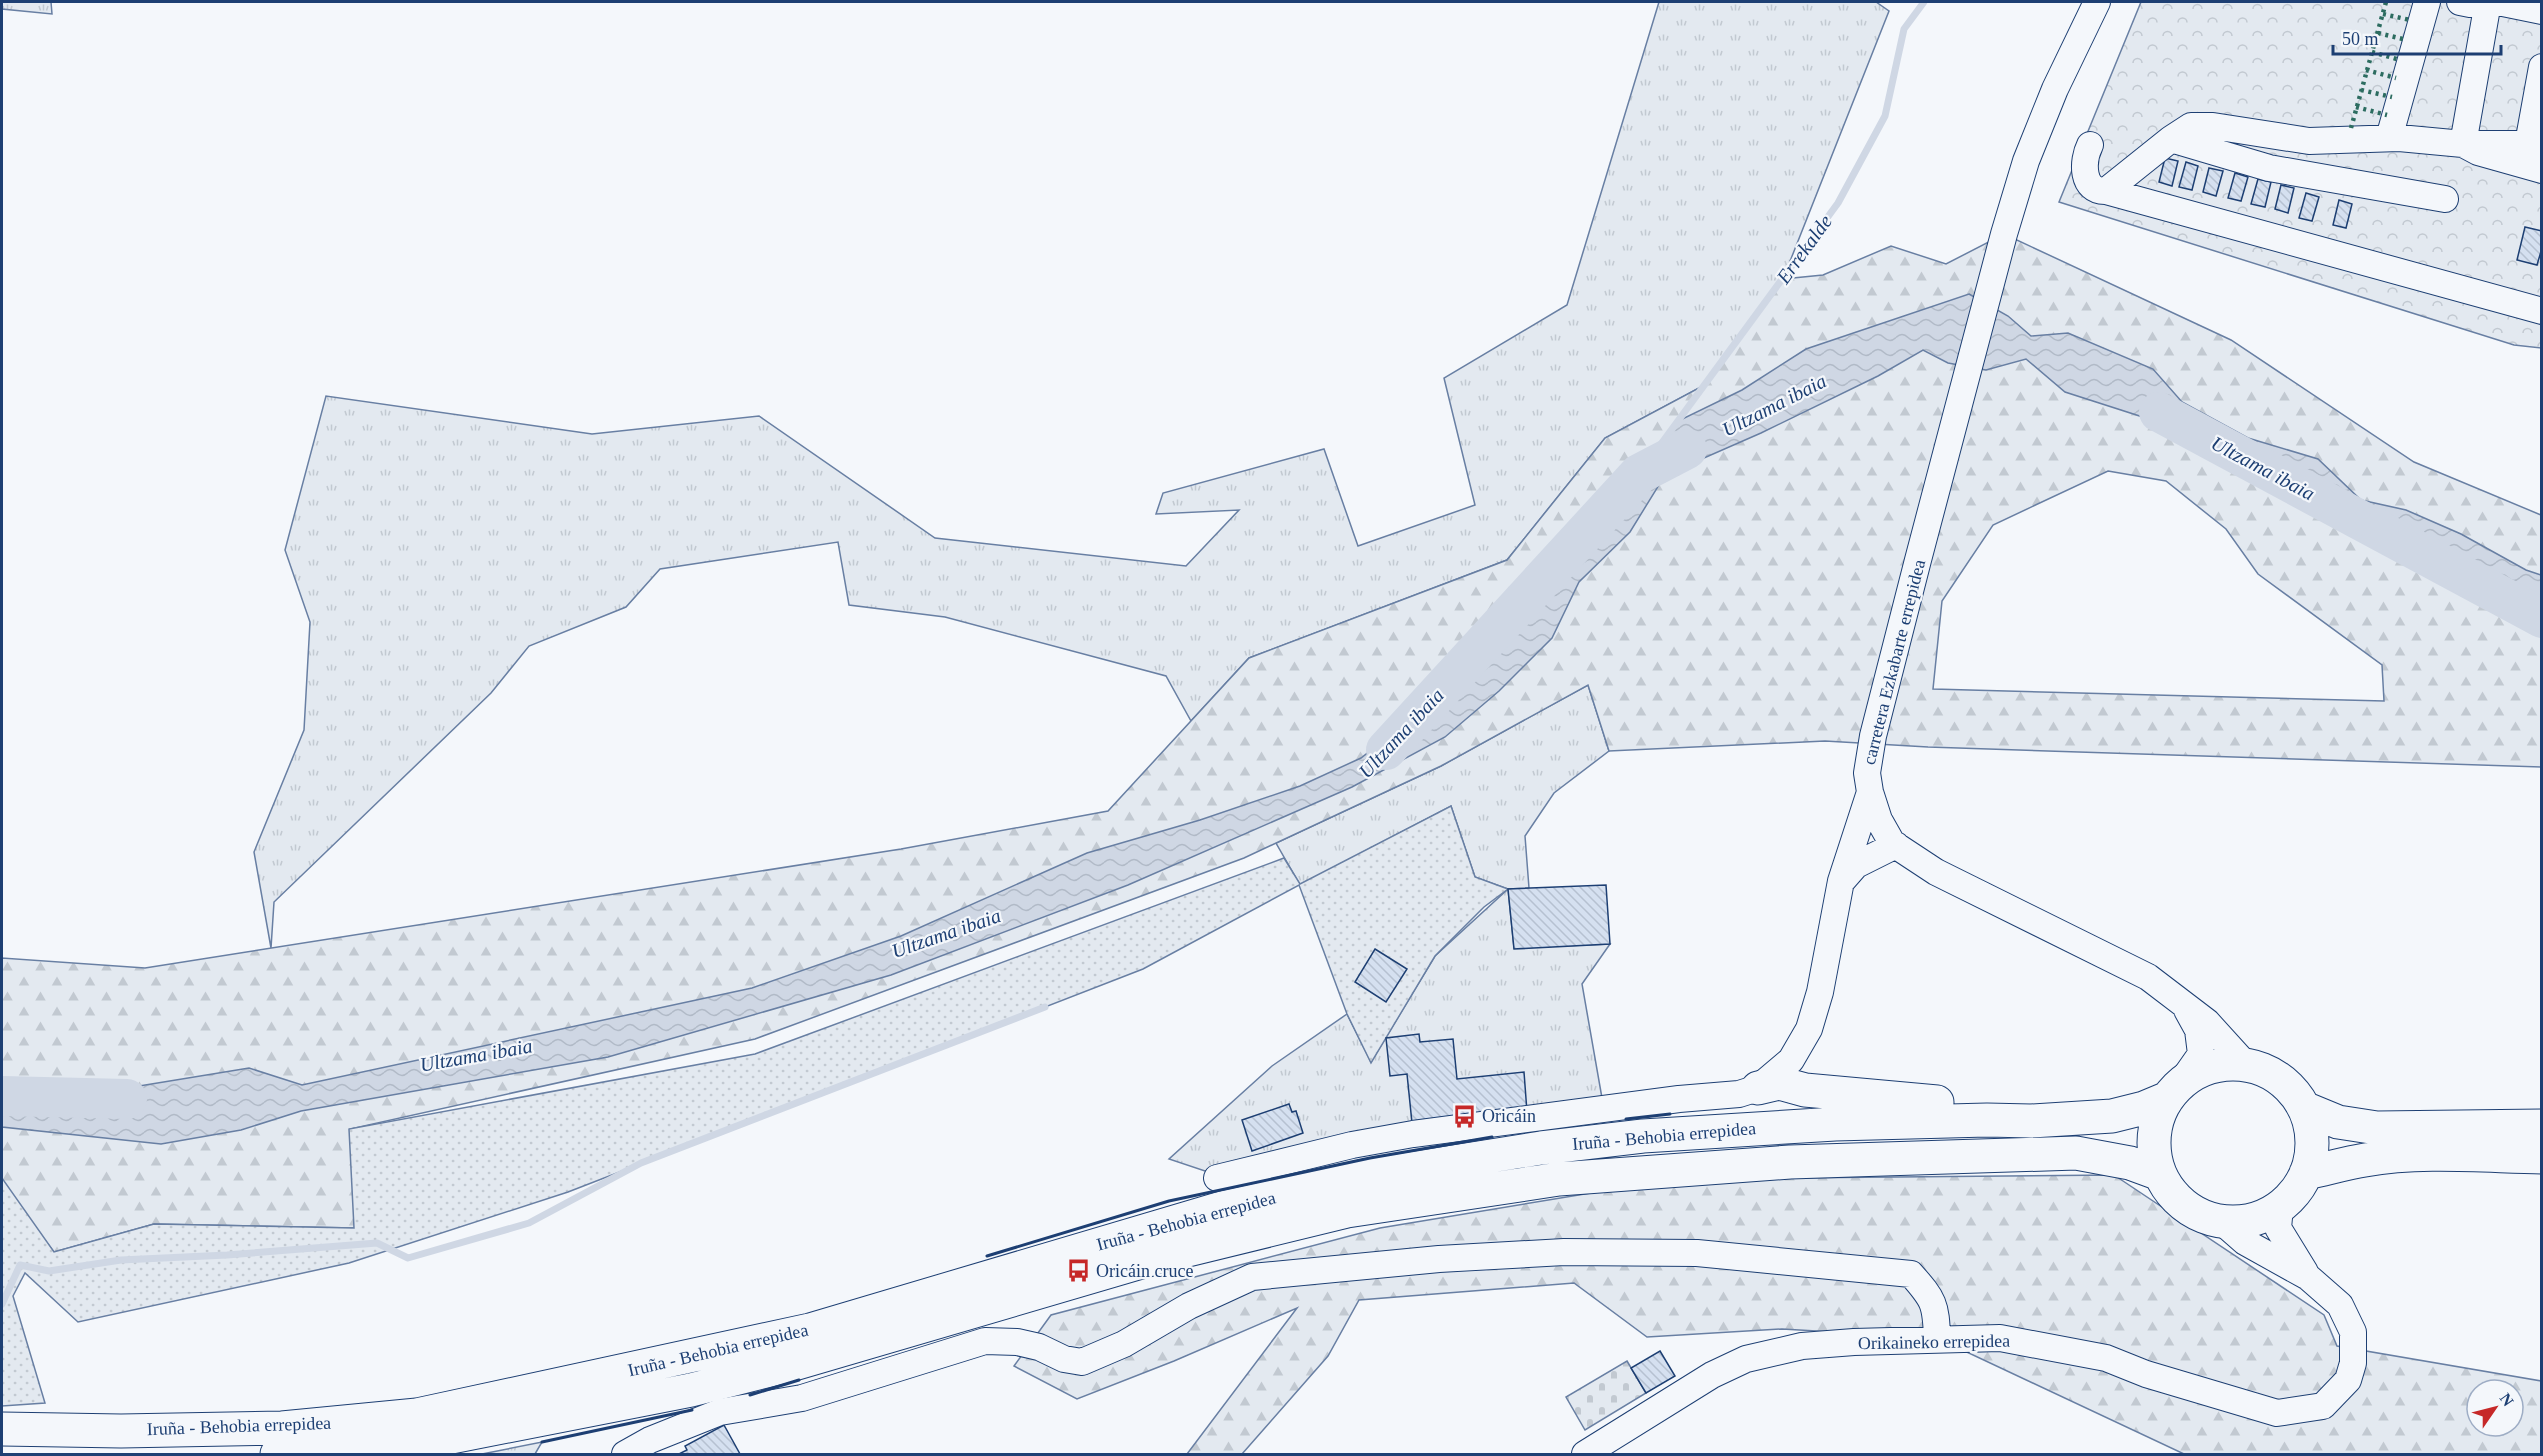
<svg xmlns="http://www.w3.org/2000/svg" width="2543" height="1456" font-family="'Times New Roman',serif">
<defs>
<pattern id="grass-tufts" width="24" height="20" patternUnits="userSpaceOnUse" patternTransform="scale(1.5)"><rect width="24" height="20" fill="#e3e9f0"/><path d="M3 7l-1-3M5 7V3M7 7l1-3M15 17l-1-3M17 17v-4M19 17l1-3" fill="none" stroke="#c2c9d1"/></pattern>
<pattern id="forest-firs" width="22" height="20" patternUnits="userSpaceOnUse" patternTransform="scale(1.5)"><rect width="22" height="20" fill="#e3e9f0"/><path d="M5 1l3.5 6h-7zM16 11l3.5 6h-7z" fill="#c2c9d1"/></pattern>
<pattern id="cemetery-stones" width="16" height="16" patternUnits="userSpaceOnUse" patternTransform="scale(1.5)"><rect width="16" height="16" fill="#e3e9f0"/><path d="M2 7V4a2 2 0 0 1 4 0v3zM10 15v-3a2 2 0 0 1 4 0v3z" fill="#c2c9d1"/></pattern>
<pattern id="park-crowns" width="20" height="18" patternUnits="userSpaceOnUse" patternTransform="scale(1.5)"><rect width="20" height="18" fill="#e3e9f0"/><path d="M2 6a3 3 0 1 1 6 0M12 15a3 3 0 1 1 6 0" fill="none" stroke="#c2c9d1"/></pattern>
<pattern id="garden-dots" width="8" height="8" patternUnits="userSpaceOnUse" patternTransform="scale(1.5)"><rect width="8" height="8" fill="#e3e9f0"/><path d="M2 2h.1M6 6h.1" fill="none" stroke="#c2c9d1" stroke-width="1.8" stroke-linecap="round"/></pattern>
<pattern id="water-waves" width="16" height="10" patternUnits="userSpaceOnUse" patternTransform="scale(1.5)"><rect width="16" height="10" fill="#cfd7e4"/><path d="M0 5q4-4 8 0t8 0" fill="none" stroke="#b1bac7"/></pattern>
<pattern id="building-back-hatch" width="6" height="6" patternUnits="userSpaceOnUse" patternTransform="scale(1.5)"><rect width="6" height="6" fill="#d5e0f0"/><path d="M-1 5l2 2M0 0l6 6M5-1l2 2" fill="none" stroke="#b6c1d1"/></pattern>
</defs>
<rect width="100%" height="100%" fill="#f4f7fb"/>
<path fill="url(#grass-tufts)" stroke="#687fa3" stroke-width="1.5" d="M 2,2 L 51,2 L 52,14 L 2,9 Z
M 1659,2 L 1876,2 L 1889,11 L 1783,279 L 1701,387 L 1605,438 L 1507,560 L 1249,658 L 1191,721 L 1166,676 L 945,617 L 849,605 L 838,542 L 660,569 L 626,607 L 529,646 L 491,693 L 274,902 L 271,948 L 254,852 L 304,730 L 310,622 L 285,550 L 326,396 L 592,434 L 759,416 L 935,538 L 1186,566 L 1239,510 L 1156,514 L 1163,493 L 1324,449 L 1358,546 L 1475,505 L 1444,378 L 1567,305 Z
M 1588,685 L 1609,751 L 1554,793 L 1525,836 L 1529,888 L 1508,889 L 1514,948 L 1610,944 L 1582,984 L 1602,1098 L 1208,1172 L 1169,1159 L 1272,1066 L 1347,1014 L 1371,1062 L 1435,956 L 1508,889 L 1475,877 L 1451,806 L 1300,885 L 1276,843 L 1441,766 Z
M 542,1442 L 535,1454 L 482,1454 Z"/>
<path fill="url(#forest-firs)" stroke="#687fa3" stroke-width="1.5" fill-rule="evenodd" d="M 2004,234 L 2231,340 L 2414,462 L 2541,515 L 2541,767 L 1928,747 L 1825,741 L 1609,751 L 1588,685 L 1441,766 L 1244,858 L 755,1039 L 350,1129 L 355,1228 L 154,1224 L 54,1252 L 2,1185 L 2,958 L 145,968 L 901,849 L 1108,811 L 1249,658 L 1507,560 L 1605,438 L 1701,387 L 1783,279 L 1823,275 L 1891,246 L 1946,264 ZM 2108,471 L 2166,481 L 2226,529 L 2258,574 L 2382,665 L 2384,701 L 1933,689 L 1942,601 L 1993,525 Z
M 2114,1175 L 2324,1315 L 2337,1346 L 2541,1381 L 2541,1454 L 2184,1454 L 1937,1338 L 1782,1329 L 1647,1337 L 1574,1283 L 1359,1300 L 1328,1356 L 1242,1454 L 1187,1454 L 1297,1308 L 1174,1361 L 1077,1399 L 1014,1366 L 1051,1315 L 1380,1228 L 1609,1190 L 1784,1178 ZM 2477,1390 L 2513,1390 L 2513,1426 L 2477,1426 Z"/>
<path fill="url(#cemetery-stones)" stroke="#687fa3" stroke-width="1.5" d="M 1627,1361 L 1646,1393 L 1585,1430 L 1566,1397 Z"/>
<path fill="url(#park-crowns)" stroke="#687fa3" stroke-width="1.5" d="M 2141,2 L 2541,2 L 2541,348 L 2514,345 L 2059,202 Z"/>
<path fill="url(#garden-dots)" stroke="#687fa3" stroke-width="1.5" d="M 1451,806 L 1475,877 L 1508,889 L 1484,907 L 1435,956 L 1371,1063 L 1347,1014 L 1299,885 L 1143,969 L 568,1192 L 349,1263 L 78,1322 L 25,1273 L 13,1296 L 45,1403 L 2,1406 L 2,1178 L 54,1252 L 154,1224 L 354,1228 L 349,1129 L 755,1054 L 1284,858 L 1300,884 Z"/>
<path fill="url(#water-waves)" stroke="#687fa3" stroke-width="1.5" d="M 1969,294 L 2008,316 L 2031,336 L 2068,333 L 2153,369 L 2182,402 L 2248,438 L 2318,459 L 2361,500 L 2406,510 L 2461,534 L 2526,570 L 2541,575 L 2541,629 L 2412,549 L 2208,438 L 2065,392 L 2026,359 L 1986,370 L 1948,363 L 1923,350 L 1878,376 L 1761,433 L 1665,475 L 1630,532 L 1579,582 L 1552,638 L 1499,691 L 1445,737 L 1352,787 L 1128,885 L 891,975 L 608,1057 L 301,1111 L 241,1130 L 161,1144 L 2,1127 L 2,1102 L 72,1097 L 249,1068 L 302,1085 L 752,988 L 901,936 L 1087,853 L 1200,820 L 1300,786 L 1361,758 L 1424,708 L 1639,474 L 1676,422 L 1742,390 L 1806,349 Z"/>
<g fill="none" stroke-linecap="round" stroke-linejoin="round">
<path stroke="#cfd7e4" stroke-width="7" d="M 1639,474 L 1838,203 L 1885,116 L 1904,29 L 1924,2
M 2,1304 L 20,1265 L 49,1271 L 121,1260 L 227,1255 L 377,1243 L 408,1258 L 529,1223 L 641,1163 L 1045,1007"/>
<path stroke="#cfd7e4" stroke-width="40" d="M 2159,412 L 2542,618
M 1386,750 L 1639,474 L 1687,449
M 2,1096 L 127,1099"/>
</g>
<path fill="url(#building-back-hatch)" stroke="#1d3f73" stroke-width="1.5" d="M 2165,158 L 2178,161 L 2172,186 L 2159,182 Z
M 2186,162 L 2198,166 L 2192,190 L 2179,187 Z
M 2209,168 L 2223,171 L 2216,196 L 2203,192 Z
M 2235,173 L 2248,177 L 2241,201 L 2228,198 Z
M 2258,179 L 2271,182 L 2265,207 L 2251,204 Z
M 2281,185 L 2294,188 L 2288,213 L 2275,209 Z
M 2306,193 L 2319,197 L 2312,221 L 2299,218 Z
M 2339,200 L 2352,204 L 2346,228 L 2333,225 Z
M 2525,227 L 2542,231 L 2542,248 L 2537,265 L 2517,260 Z
M 1606,885 L 1610,944 L 1514,949 L 1508,889 Z
M 1375,949 L 1407,969 L 1386,1002 L 1355,982 Z
M 1419,1034 L 1420,1042 L 1453,1039 L 1457,1079 L 1524,1072 L 1527,1112 L 1412,1123 L 1407,1074 L 1390,1076 L 1386,1038 Z
M 1289,1104 L 1292,1112 L 1296,1111 L 1303,1133 L 1252,1151 L 1242,1120 Z
M 1660,1351 L 1675,1376 L 1646,1393 L 1631,1368 Z
M 724,1425 L 740,1454 L 679,1454 L 687,1450 L 685,1446 Z"/>
<g fill="none" stroke-linecap="round" stroke-linejoin="round">
<defs>
<path id="minor" d="M 2097,2 L 2055,89 L 2026,161 L 2004,234 L 1918,560 L 1873,736 L 1867,773 L 1870,792 L 1879,820 L 1892,843 L 1936,872 L 2148,977 L 2207,1022 L 2246,1065
M 2460,2 L 2470,4 L 2480,2
M 2488,2 L 2463,144 L 2528,144
M 2498,2 L 2542,11
M 2542,67 L 2528,144 L 2542,146
M 2389,138 L 2427,2
M 2171,139 L 2191,126 L 2213,126 L 2309,141 L 2399,138 L 2463,144 L 2478,152 L 2542,170
M 2090,145 C 2082,161 2081,192 2106,191 L 2171,139 L 2269,168 L 2445,199
M 2106,191 L 2542,311
M 1842,881 L 1856,865 L 1896,845
M 2180,1084 L 2201,1054 L 2198,1030 L 2187,1010
M 1217,1178 L 1352,1145 L 1413,1134 L 1679,1099 L 1739,1094 L 1758,1088 L 1791,1060 L 1809,1029 L 1820,992 L 1841,881 L 1870,792
M 2280,1207 L 2278,1228 L 2305,1272
M 625,1454 L 650,1440 L 720,1412 L 802,1398 L 985,1341 L 1017,1342 L 1039,1347 L 1064,1359 L 1082,1362 L 1124,1344 L 1189,1306 L 1252,1277 L 1439,1259 L 1564,1252 L 1697,1253 L 1911,1274 C 1934,1300 1936,1304 1937,1338
M 1585,1454 L 1712,1375 L 1746,1359 L 1802,1346 L 1854,1342 L 2000,1338 L 2106,1358 L 2146,1374 L 2277,1413 L 2323,1406 L 2348,1380 L 2353,1363 L 2353,1332 L 2340,1305 L 2308,1277 L 2245,1242 L 2221,1221"/>
<path id="highway" d="M2154 1143a79 79 0 1 1 158 0a79 79 0 1 1-158 0Z
M 1758,1088 L 1779,1083 L 1805,1090 L 1937,1102
M 2304,1108 L 2338,1122 L 2377,1128 L 2542,1126
M 2306,1173 C 2326,1169 2346,1163 2365,1160 C 2422,1150 2484,1156 2542,1157
M 2,1429 L 121,1431 L 282,1428 L 417,1415 L 810,1330 L 1225,1207 L 1365,1176 L 1541,1148 L 1643,1136 L 1835,1124 L 1987,1120 L 2031,1121 L 2112,1116 L 2144,1108 L 2168,1098
M 277,1454 L 421,1443 L 691,1390 L 794,1364 L 1155,1258 L 1347,1211 L 1559,1179 L 1790,1162 L 2076,1153 L 2130,1163 L 2160,1174"/>
</defs>
<use href="#minor" stroke="#1d3f73" stroke-width="28"/>
<use href="#highway" stroke="#1d3f73" stroke-width="35"/>
<use href="#minor" stroke="#f4f7fb" stroke-width="26"/>
<use href="#highway" stroke="#f4f7fb" stroke-width="33"/>
<path stroke="#2c6c60" stroke-width="4.5" stroke-dasharray="3 4.5" stroke-linecap="butt" d="M 2383,14 L 2410,20
M 2378,33 L 2407,40
M 2372,52 L 2400,60
M 2366,70 L 2396,78
M 2361,90 L 2392,97
M 2356,107 L 2387,115
M 2351,128 L 2386,2"/>
<path stroke="#1d3f73" stroke-width="3" d="M 1626,1119 L 1670,1114
M 987,1256 L 1169,1201 L 1370,1158 L 1492,1137
M 750,1395 L 799,1380
M 542,1442 L 692,1410"/>
</g>
<defs>
<symbol id="bus-bare" viewBox="-9 -9 18 18"><path d="M-5-6H5V4H4V6H2V4H-2V6H-4V4H-5ZM-3.5-4V0h7V-4ZM-3.5 1.2v1.5H-2V1.2ZM2 1.2v1.5H3.5V1.2Z" fill="#c62828" stroke="#f4f7fb" stroke-width="2.5" paint-order="stroke"/></symbol>
</defs>
<g fill-rule="evenodd">
<use href="#bus-bare" x="1448" y="1100" width="33" height="33"/>
<use href="#bus-bare" x="1062" y="1254" width="33" height="33"/>
</g>
<g text-anchor="middle" dominant-baseline="central" stroke-width="4.5" stroke-linejoin="round" paint-order="stroke">
<g font-size="18" fill="#1d3f73" stroke="#f4f7fb">
<text transform="translate(1894 662) rotate(-76)">carretera Ezkabarte errepidea</text>
<text transform="translate(1664 1136) rotate(-5)">Iruña - Behobia errepidea</text>
<text transform="translate(1186 1221) rotate(-15)">Iruña - Behobia errepidea</text>
<text transform="translate(1934 1342) rotate(-1)">Orikaineko errepidea</text>
<text transform="translate(718 1350) rotate(-13)">Iruña - Behobia errepidea</text>
<text transform="translate(239 1426) rotate(-2)">Iruña - Behobia errepidea</text>
</g>
<g font-size="18" fill="#1d3f73" stroke="#f4f7fb" text-anchor="start">
<text x="1482" y="1116">Oricáin</text>
<text x="1096" y="1271">Oricáin cruce</text>
</g>
<g font-size="20" font-style="italic" fill="#1d3f73" stroke="#f4f7fb">
<text transform="translate(1804 249) rotate(-54)">Errekalde</text>
<text transform="translate(1774 405) rotate(-27)">Ultzama ibaia</text>
<text transform="translate(2263 468) rotate(28)">Ultzama ibaia</text>
<text transform="translate(1401 733) rotate(-47)">Ultzama ibaia</text>
<text transform="translate(946 933) rotate(-19)">Ultzama ibaia</text>
<text transform="translate(476 1055) rotate(-10)">Ultzama ibaia</text>
</g>
</g>
<rect width="2543" height="1456" fill="none" stroke="#1d3f73" stroke-width="6"/>
<g transform="translate(2495 1408) rotate(55)"><circle r="28" fill="#f4f7fb" stroke="#9eadc5" stroke-width="1.5"/>
<path d="M0-4.5L10 22L0 15L-10 22Z" fill="#c62828"/>
<text y="-9" font-size="16" font-weight="bold" text-anchor="middle" fill="#1d3f73">N</text>
</g>
<path d="M2333 45v9h168v-9" fill="none" stroke="#1d3f73" stroke-width="3"/>
<text x="2342" y="45" font-size="18" fill="#1d3f73" stroke="#f4f7fb" stroke-width="4.5" paint-order="stroke">50 m</text>
</svg>
